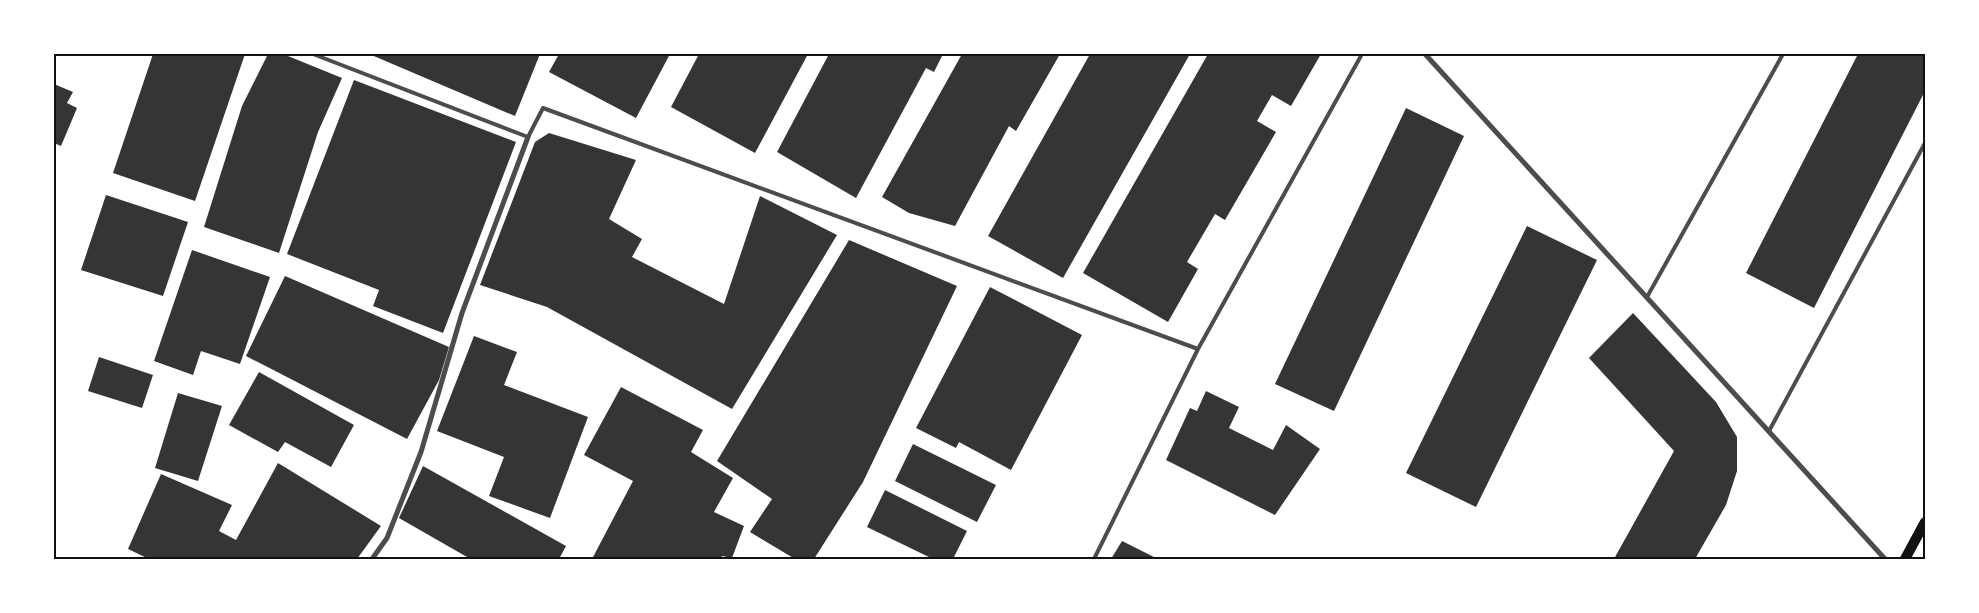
<svg xmlns="http://www.w3.org/2000/svg" width="1979" height="613" font-family="'IBM Plex Sans',sans-serif">
<rect width="100%" height="100%" fill="#fff"/>
<path fill="#353535" d="M 153,54 L 245,54 L 195,201 L 113,173 Z
M 268,54 L 283,54 L 342,78 L 318,132 L 279,253 L 204,227 L 242,106 Z
M 369,54 L 540,54 L 515,116 Z
M 559,54 L 670,54 L 636,118 L 549,72 Z
M 699,54 L 808,54 L 755,153 L 671,107 Z
M 829,54 L 943,54 L 934,72 L 926,68 L 856,198 L 777,152 Z
M 962,54 L 1060,54 L 1016,131 L 1009,126 L 955,226 L 909,213 L 882,197 Z
M 1090,54 L 1190,54 L 1063,278 L 988,236 Z
M 1208,54 L 1321,54 L 1291,106 L 1272,95 L 1257,121 L 1276,132 L 1225,220 L 1215,214 L 1187,262 L 1198,269 L 1168,322 L 1083,273 Z
M 1858,54 L 1925,54 L 1925,91 L 1814,308 L 1746,273 Z
M 354,80 L 516,142 L 443,333 L 373,306 L 379,290 L 287,254 Z
M 54,84 L 73,92 L 67,103 L 77,108 L 61,146 L 54,143 Z
M 1406,108 L 1464,136 L 1334,411 L 1275,384 Z
M 549,133 L 636,160 L 609,219 L 642,239 L 632,257 L 724,304 L 760,196 L 837,235 L 732,409 L 547,307 L 480,285 L 535,142 Z
M 106,195 L 188,222 L 163,296 L 81,270 Z
M 1527,226 L 1597,260 L 1476,507 L 1406,473 Z
M 849,240 L 957,286 L 863,482 L 814,559 L 795,559 L 750,532 L 772,499 L 717,461 Z
M 192,250 L 270,277 L 240,364 L 201,351 L 193,375 L 154,361 Z
M 285,276 L 449,347 L 439,380 L 407,439 L 246,356 Z
M 990,287 L 1082,335 L 1011,470 L 959,442 L 956,448 L 916,428 Z
M 1633,313 L 1716,402 L 1737,437 L 1737,471 L 1726,505 L 1695,559 L 1614,559 L 1674,451 L 1589,358 Z
M 474,336 L 517,352 L 504,385 L 588,417 L 550,518 L 489,496 L 504,457 L 437,431 Z
M 99,357 L 153,375 L 142,408 L 88,391 Z
M 259,372 L 354,425 L 331,467 L 285,442 L 278,452 L 229,425 Z
M 621,387 L 703,430 L 691,452 L 733,478 L 714,512 L 744,526 L 732,558 L 722,556 L 721,559 L 592,559 L 633,481 L 584,455 Z
M 1206,391 L 1239,407 L 1229,428 L 1273,450 L 1286,425 L 1320,449 L 1275,515 L 1166,460 L 1190,408 L 1197,411 Z
M 178,393 L 222,406 L 198,481 L 155,468 Z
M 913,444 L 996,485 L 977,522 L 895,481 Z
M 278,463 L 381,526 L 357,559 L 149,559 L 128,549 L 161,474 L 232,505 L 219,531 L 236,540 Z
M 423,466 L 566,546 L 559,559 L 466,559 L 467,557 L 399,518 Z
M 885,490 L 967,531 L 953,559 L 933,559 L 867,527 Z
M 1122,541 L 1158,559 L 1111,559 Z"/>
<g fill="none" stroke-linecap="round" stroke-linejoin="round">
<path stroke="#4c4c4c" stroke-width="4" d="M 313,54 L 528,137 L 543,108 L 1198,349 L 1362,54
M 1647,297 L 1783,54
M 1769,431 L 1925,143
M 1094,559 L 1198,349"/>
<path stroke="#4c4c4c" stroke-width="5" d="M 1425,54 L 1885,559
M 372,559 L 387,538 L 421,452 L 462,313 L 528,137"/>
<path stroke="#111" stroke-width="10" d="M 1905,559 L 1925,522"/>
</g>
<rect width="1979" height="613" fill="none" stroke="#ffffff" stroke-width="110"/>
<rect x="55" y="55" width="1869" height="503" fill="none" stroke="#111" stroke-width="2"/>
</svg>
